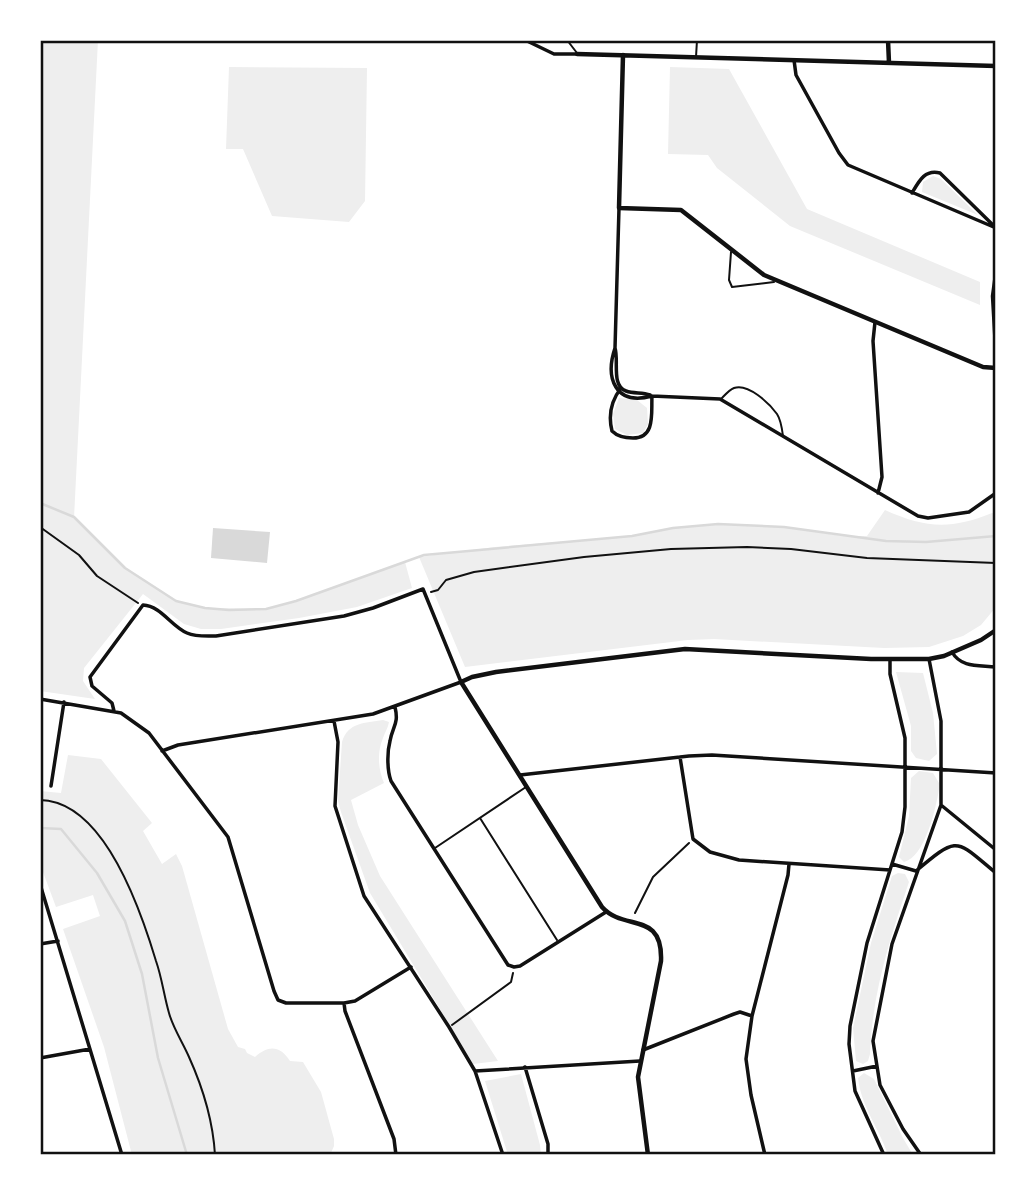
<svg xmlns="http://www.w3.org/2000/svg" width="1036" height="1195" font-family="'Sofia Sans Condensed',sans-serif">
<rect width="100%" height="100%" fill="#fff"/>
<path fill="#eee" d="M 40,40 L 98,40 L 74,518 L 125,568 L 176,601 L 205,608 L 266,609 L 296,601 L 405,562 L 412,588 L 357,607 L 299,618 L 221,629 L 201,629 L 184,624 L 143,594 L 84,668 L 83,681 L 95,699 L 40,691 Z
M 229,67 L 367,68 L 365,201 L 349,222 L 272,216 L 243,149 L 226,149 Z
M 670,67 L 729,69 L 807,209 L 980,282 L 980,305 L 790,226 L 717,168 L 708,155 L 668,154 Z
M 933,176 L 941,179 L 978,215 L 922,192 L 923,182 Z
M 619,398 L 637,400 L 647,408 L 648,424 L 643,433 L 627,435 L 615,429 L 613,414 Z
M 885,510 C 925,528 950,530 992,513 L 996,514 L 996,607 L 981,625 L 963,636 L 929,647 L 884,648 L 714,639 L 688,640 L 465,667 L 419,557 L 495,547 L 632,536 L 673,528 L 718,524 L 784,527 L 842,536 L 867,536 Z
M 896,672 L 923,673 L 933,713 L 937,754 L 929,761 L 916,758 L 911,751 L 911,726 Z
M 383,720 L 389,722 C 388,728 385,732 383,738 C 377,752 378,769 384,783 L 351,800 L 358,825 L 380,876 L 498,1061 L 473,1064 L 370,893 L 341,812 L 338,801 L 342,742 C 348,722 365,723 383,720 Z
M 68,755 L 101,759 L 152,823 L 143,831 L 162,864 L 176,854 L 182,866 L 228,1029 L 238,1047 L 245,1049 L 247,1053 L 255,1057 C 268,1045 280,1045 290,1061 L 303,1062 L 321,1092 L 334,1139 L 334,1146 L 330,1155 L 132,1155 L 104,1047 L 63,929 L 100,916 L 93,895 L 56,907 L 40,864 L 40,791 L 61,793 Z
M 919,771 L 933,773 L 939,783 L 939,789 C 936,808 925,857 904,862 L 899,857 L 909,816 L 911,778 Z
M 898,873 L 905,874 L 909,882 C 890,938 872,994 870,1054 L 868,1061 L 863,1064 L 856,1061 L 853,1028 L 871,943 L 892,876 Z
M 864,1073 L 874,1079 L 903,1138 L 913,1155 L 888,1155 C 879,1128 861,1106 858,1078 Z
M 521,1074 L 540,1145 L 541,1155 L 508,1155 L 485,1081 Z"/>
<path fill="#d9d9d9" d="M 213,528 L 270,532 L 267,563 L 211,558 Z"/>
<g fill="none" stroke-linecap="round" stroke-linejoin="round">
<path stroke="#d9d9d9" stroke-width="2.5" d="M 40,503 L 74,517 L 125,568 L 176,601 L 205,608 L 229,610 L 266,609 L 296,601 L 424,555 L 632,536 L 673,528 L 718,524 L 784,527 L 886,541 L 926,542 L 996,536
M 40,828 L 61,829 L 97,873 L 125,921 L 142,974 L 158,1058 L 187,1155"/>
<path stroke="#111" stroke-width="2" d="M 996,507 L 996,509
M 40,527 L 79,555 L 97,576 L 138,603
M 431,592 L 438,590 L 446,580 L 474,572 L 584,557 L 671,549 L 747,547 L 791,549 L 867,558 L 996,563
M 40,800 C 104,801 141,911 156,961 C 162,978 164,996 169,1013 C 173,1028 183,1043 189,1057 C 203,1088 213,1121 215,1155
M 635,913 L 653,877 L 689,843
M 452,1025 L 511,982 L 513,973"/>
<path stroke="#111" stroke-width="2" d="M 567,40 L 577,53
M 696,57 L 697,40
M 731,252 L 729,280 L 732,287 L 774,282
M 721,399 C 725,395 729,390 734,388 C 748,383 769,403 777,414 C 781,420 782,428 783,436
M 480,818 L 557,940
M 435,848 L 526,787"/>
<path stroke="#111" stroke-width="3.5" d="M 525,40 L 554,54 L 577,54
M 794,60 L 796,75 L 839,153 L 848,165 L 996,228
M 912,193 C 919,181 925,169 940,173 L 994,226
M 619,208 L 615,348 C 605,378 615,406 652,396 L 720,399 L 918,516 L 928,518 L 969,512 L 996,493
M 875,322 L 873,341 L 882,477 L 878,493
M 615,348 C 619,360 611,386 626,391 C 634,394 642,392 650,395
M 621,388 C 611,401 608,415 612,431 C 618,437 625,438 633,438 C 656,438 651,412 652,396
M 952,652 C 961,668 979,665 996,667
M 40,699 L 121,713 L 149,733 L 228,837 L 274,991 L 278,1000 L 286,1003 L 344,1003 L 355,1001 L 411,967
M 395,707 C 399,724 393,725 390,741 C 387,752 387,770 391,781 L 508,965 L 514,967 L 520,966 L 606,912
M 114,711 L 112,703 L 92,686 L 90,677 L 143,605 C 161,606 171,626 187,633 C 196,637 206,636 216,636 L 344,616 L 373,608 L 423,589 L 461,682 L 373,714 L 178,745 L 162,751
M 334,721 L 338,742 L 335,806 L 364,896 L 449,1027 L 475,1071 L 503,1155
M 680,757 L 693,839 L 710,852 L 739,860 L 890,870
M 520,775 L 689,756 L 712,755 L 996,773
M 51,786 L 64,702
M 941,805 L 996,850
M 892,864 L 916,871 C 959,835 955,839 996,873
M 40,884 L 122,1155
M 40,944 L 58,941
M 344,1003 L 345,1011 L 394,1139 L 396,1155
M 643,1050 L 734,1014 L 740,1012 L 752,1016
M 40,1058 L 90,1049
M 525,1067 L 548,1144 L 548,1155
M 475,1071 L 640,1061
M 853,1071 L 877,1066
M 765,1155 L 751,1095 L 746,1059 L 752,1016 L 788,875 L 789,864
M 884,1155 L 855,1091 L 849,1044 L 850,1026 L 867,943 L 902,832 L 905,807 L 905,738 L 890,674 L 890,660
M 921,1155 L 903,1129 L 880,1085 L 873,1041 L 892,944 L 941,805 L 941,721 L 929,659"/>
<path stroke="#111" stroke-width="4.5" d="M 888,40 L 889,63
M 577,54 L 996,66
M 623,55 L 619,208 L 681,210 L 764,275 L 983,367 L 996,368
M 996,274 L 993,296 L 996,348
M 648,1155 L 638,1077 L 661,961 C 663,910 624,932 602,907 L 461,682 L 472,677 L 496,672 L 685,649 L 871,659 L 929,659 L 944,656 L 981,640 L 996,630"/>
</g>
<rect width="1036" height="1195" fill="none" stroke="#ffffff" stroke-width="84"/>
<rect x="42" y="42" width="952" height="1111" fill="none" stroke="#111" stroke-width="2.5"/>
</svg>
